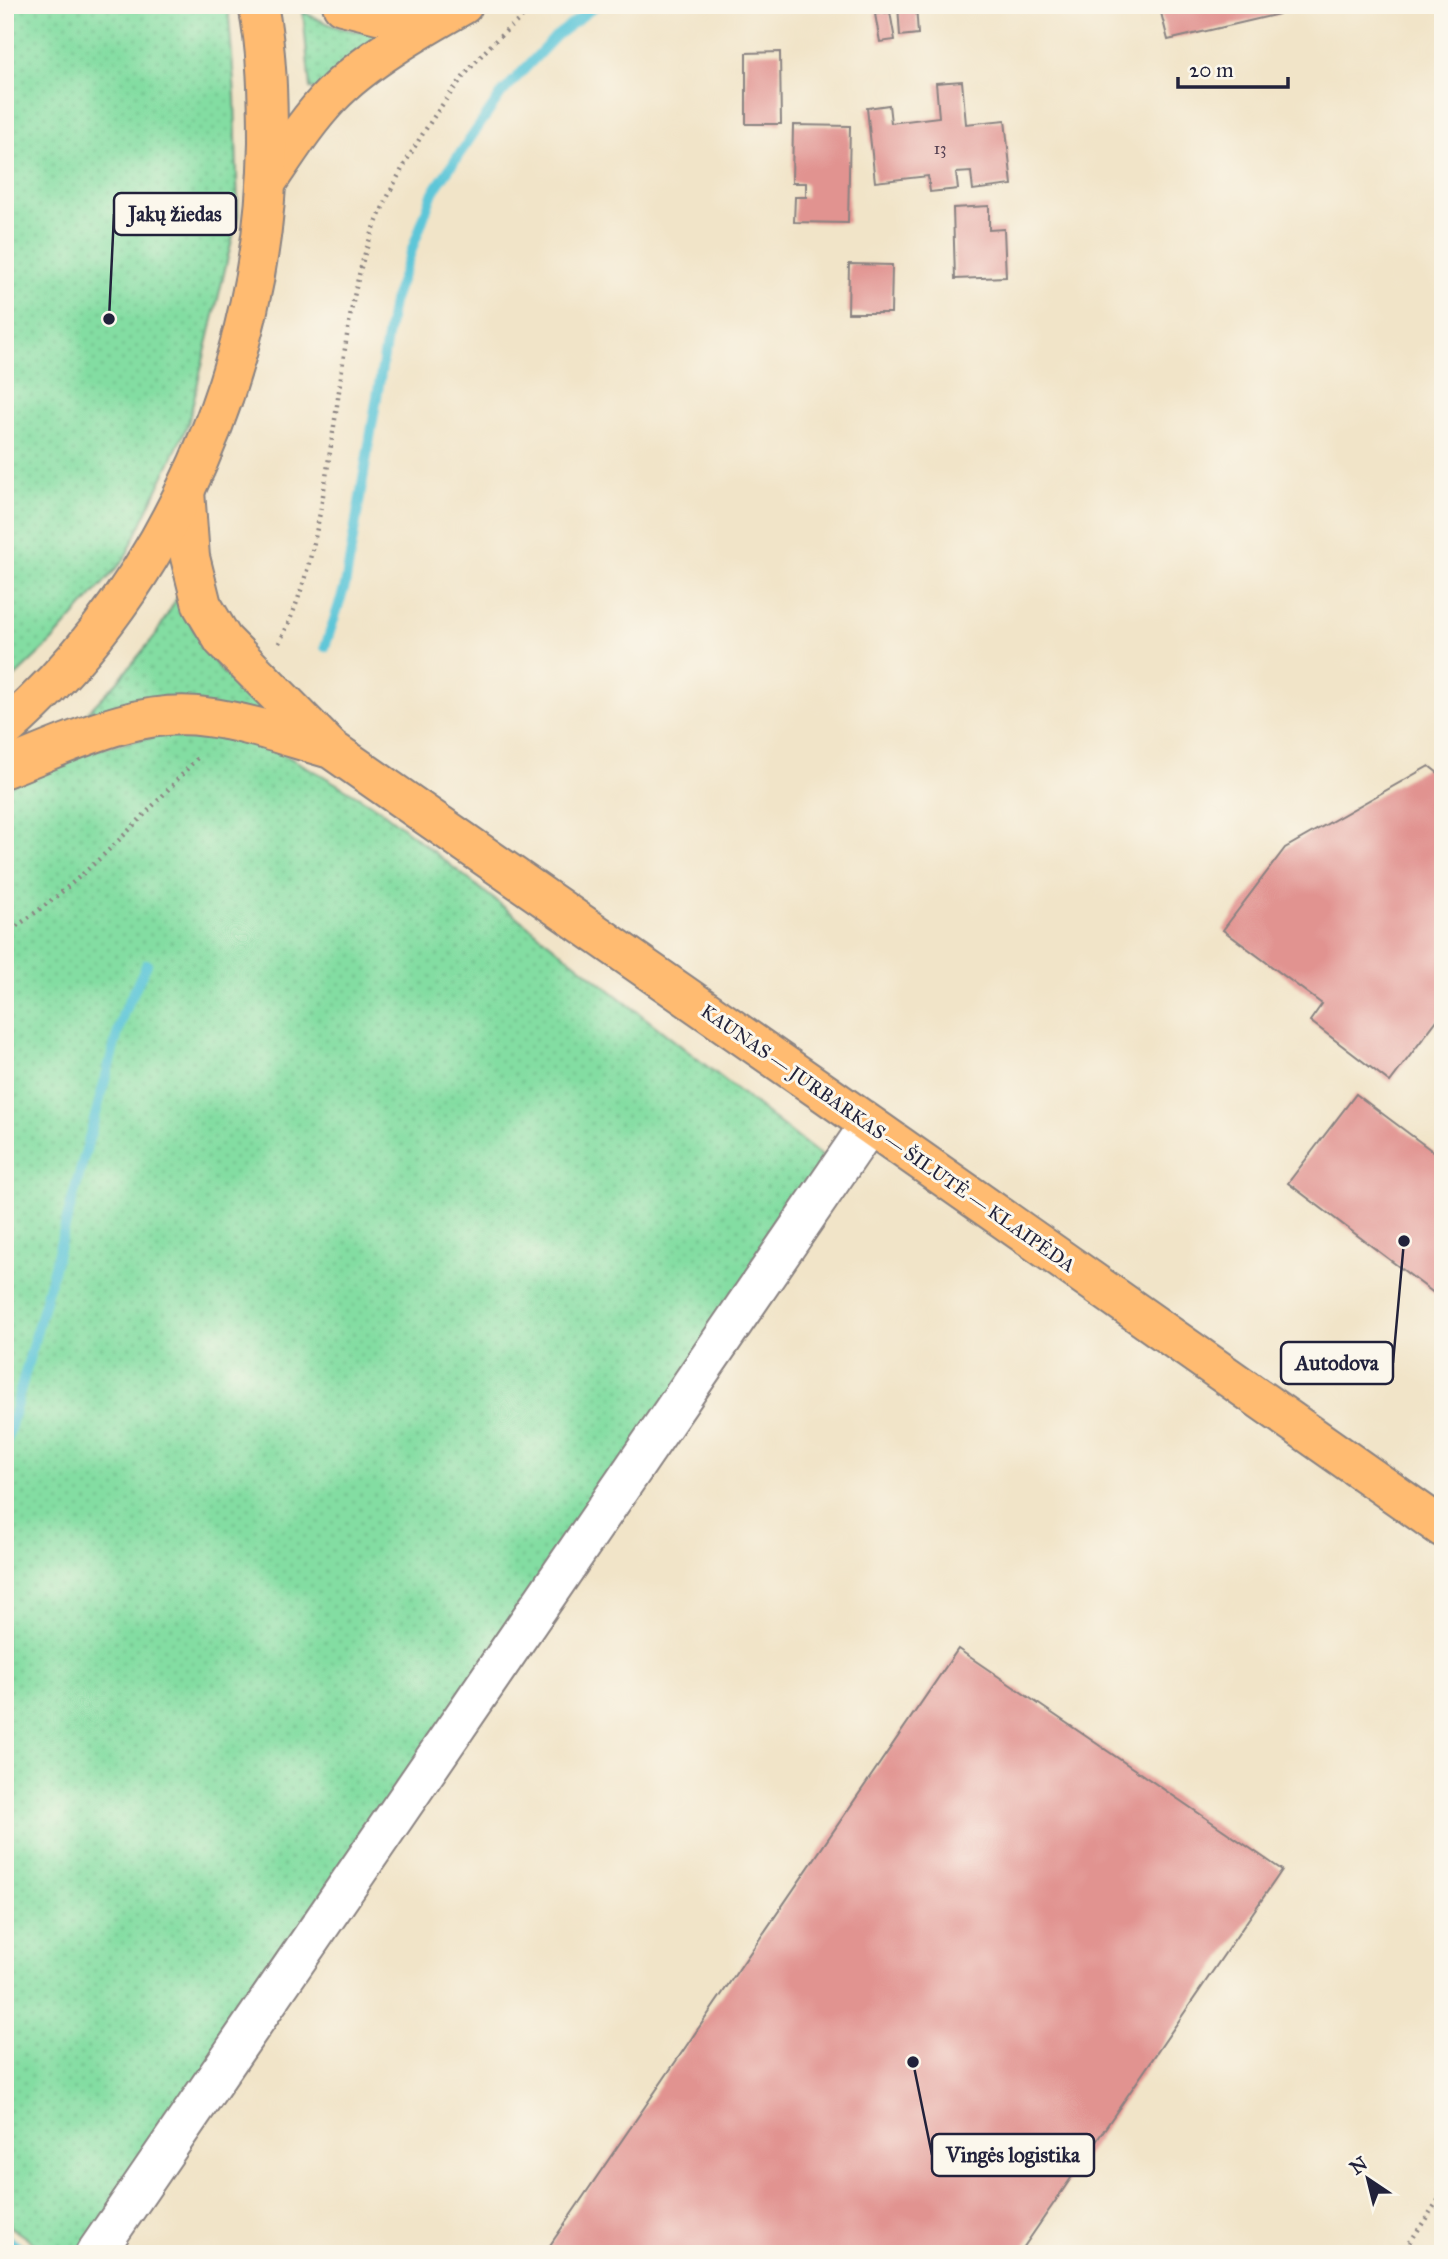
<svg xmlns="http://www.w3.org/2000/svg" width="1448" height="2259" font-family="'IM FELL Great Primer',serif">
<defs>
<pattern id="grass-dots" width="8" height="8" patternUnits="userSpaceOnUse" patternTransform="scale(1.75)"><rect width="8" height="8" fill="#83dda2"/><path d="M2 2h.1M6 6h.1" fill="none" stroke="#71bd8c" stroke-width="1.8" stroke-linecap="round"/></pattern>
</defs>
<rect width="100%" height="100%" fill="#fbf7ec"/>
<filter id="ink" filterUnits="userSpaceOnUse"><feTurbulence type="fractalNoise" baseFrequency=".0143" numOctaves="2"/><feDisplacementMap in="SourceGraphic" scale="14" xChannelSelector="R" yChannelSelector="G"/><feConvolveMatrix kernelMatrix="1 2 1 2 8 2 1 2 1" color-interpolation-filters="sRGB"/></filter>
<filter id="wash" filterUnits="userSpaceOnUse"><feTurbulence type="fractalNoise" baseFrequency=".00686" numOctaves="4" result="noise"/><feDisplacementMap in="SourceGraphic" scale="28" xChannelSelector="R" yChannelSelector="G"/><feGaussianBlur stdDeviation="1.57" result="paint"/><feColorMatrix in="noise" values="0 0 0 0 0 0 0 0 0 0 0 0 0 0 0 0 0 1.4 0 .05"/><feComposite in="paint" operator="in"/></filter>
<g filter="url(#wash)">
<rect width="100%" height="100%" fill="#f1e4c8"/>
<path fill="url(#grass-dots)" stroke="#52806e" stroke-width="2" d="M 5,5 L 228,5 L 235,95 L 238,215 L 188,424 L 124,560 L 52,641 L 5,686 Z
M 303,12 C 334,28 346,32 381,32 L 316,90 L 310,88 Z
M 178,596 L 194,630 L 220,670 L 270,712 L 141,704 L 86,714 L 117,682 L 155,636 Z
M 186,729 L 264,744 L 320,774 L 379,809 L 830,1163 L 81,2254 L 49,2254 L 5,2223 L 5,790 L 46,761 Z"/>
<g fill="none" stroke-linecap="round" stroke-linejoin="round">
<path stroke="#5dc6d8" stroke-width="10" d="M 325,647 L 345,586 L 393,302 L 433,192 L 502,93 L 556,36 L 597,5
M 5,1447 L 123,1014 L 147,964
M 5,2238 L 28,2254"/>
</g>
<g id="blocks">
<path fill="#e19390" d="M 898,5 L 916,5 L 918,34 L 900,36 Z
M 1159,5 L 1277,5 L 1279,14 L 1168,40 Z
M 890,12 L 895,40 L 880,42 L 875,14 Z
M 780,52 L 781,124 L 746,124 L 746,53 Z
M 962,81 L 966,124 L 1005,120 L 1012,185 L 973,190 L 971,172 L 956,173 L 958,189 L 930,192 L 928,176 L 875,182 L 867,108 L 889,105 L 891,123 L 939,117 L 936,83 Z
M 793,125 L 850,126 L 848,223 L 794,222 L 795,197 L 806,197 L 806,183 L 792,183 Z
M 989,206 L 989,230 L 1004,229 L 1006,277 L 955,279 L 953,208 Z
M 849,264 L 892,265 L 891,313 L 848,313 Z
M 1429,766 L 1443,777 L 1443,1012 L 1390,1082 L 1310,1021 L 1322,1004 L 1223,930 L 1285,848 Z
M 1356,1094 L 1443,1159 L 1443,1300 L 1288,1183 Z
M 958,1649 L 1282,1870 L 1019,2254 L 544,2254 Z"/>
</g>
</g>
<g filter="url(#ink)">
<use href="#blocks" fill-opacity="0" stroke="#8a8382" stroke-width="2"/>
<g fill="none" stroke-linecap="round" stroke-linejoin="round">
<defs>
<path id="minor" d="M 95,2254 L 869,1125"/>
<path id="major" d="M 342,5 L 378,14 L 417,14 L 448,9
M 267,182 C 287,153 306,122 331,96 C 363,62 422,28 463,5
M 185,491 L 190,557 L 202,605 L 223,640 L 331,749 L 823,1092 L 1443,1528
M 5,768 C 68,744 137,707 206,717 C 248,722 291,738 331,749"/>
<path id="highway" d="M 5,729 C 172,583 264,362 268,142 C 268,97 267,50 258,5"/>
</defs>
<use href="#minor" stroke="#8a8382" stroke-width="42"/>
<use href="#major" stroke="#8a8382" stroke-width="42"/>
<use href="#highway" stroke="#8a8382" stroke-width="42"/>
<path stroke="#8a8382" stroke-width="4.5" stroke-dasharray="2 5" stroke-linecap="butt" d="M 279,643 C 312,580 321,508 332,439 C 341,383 346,325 360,271 C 379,195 438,100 492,44 C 506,30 522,18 536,5
M 5,934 C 79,885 140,821 199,756
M 1402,2254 L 1443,2193"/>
<use href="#minor" stroke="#fff" stroke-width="38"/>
<use href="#major" stroke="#ffbb71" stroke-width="38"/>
<use href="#highway" stroke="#ffbb71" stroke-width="38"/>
</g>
</g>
<g text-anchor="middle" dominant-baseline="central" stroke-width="6" stroke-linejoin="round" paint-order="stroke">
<g font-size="16" fill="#523e50">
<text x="940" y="148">13</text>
</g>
<g font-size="19" fill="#22223b" stroke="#fbf7ec">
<text transform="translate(888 1138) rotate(35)">KAUNAS — JURBARKAS — ŠILUTĖ — KLAIPĖDA</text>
</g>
</g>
<path fill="none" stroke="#22223b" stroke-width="2.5" d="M109 319L114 214M1404 1241L1393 1363M913 2062L932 2155"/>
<g fill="#22223b" stroke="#fbf7ec" stroke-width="2.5">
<circle cx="109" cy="319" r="7"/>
<circle cx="1404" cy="1241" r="7"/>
<circle cx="913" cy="2062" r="7"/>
</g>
<g fill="#fbf7ec" stroke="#22223b" stroke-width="2.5">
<rect x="114" y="193" width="122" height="42" rx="7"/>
<rect x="1281" y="1342" width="112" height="42" rx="7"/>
<rect x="932" y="2134" width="162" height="42" rx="7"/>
</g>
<g font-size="21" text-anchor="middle" font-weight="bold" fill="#22223b">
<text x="175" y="221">Jakų žiedas</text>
<text x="1337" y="1370">Autodova</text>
<text x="1013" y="2162">Vingės logistika</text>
</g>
<rect width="1448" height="2259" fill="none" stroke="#fbf7ec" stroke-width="28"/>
<g transform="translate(1368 2179) rotate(325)" stroke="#fbf7ec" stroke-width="5" paint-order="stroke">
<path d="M0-5L12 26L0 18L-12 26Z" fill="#22223b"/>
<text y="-10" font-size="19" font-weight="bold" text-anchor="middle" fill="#22223b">N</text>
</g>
<path d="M1178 77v10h110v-10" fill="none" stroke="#22223b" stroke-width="3.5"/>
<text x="1189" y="77" font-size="21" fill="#22223b" stroke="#fbf7ec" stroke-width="5" paint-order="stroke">20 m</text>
</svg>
